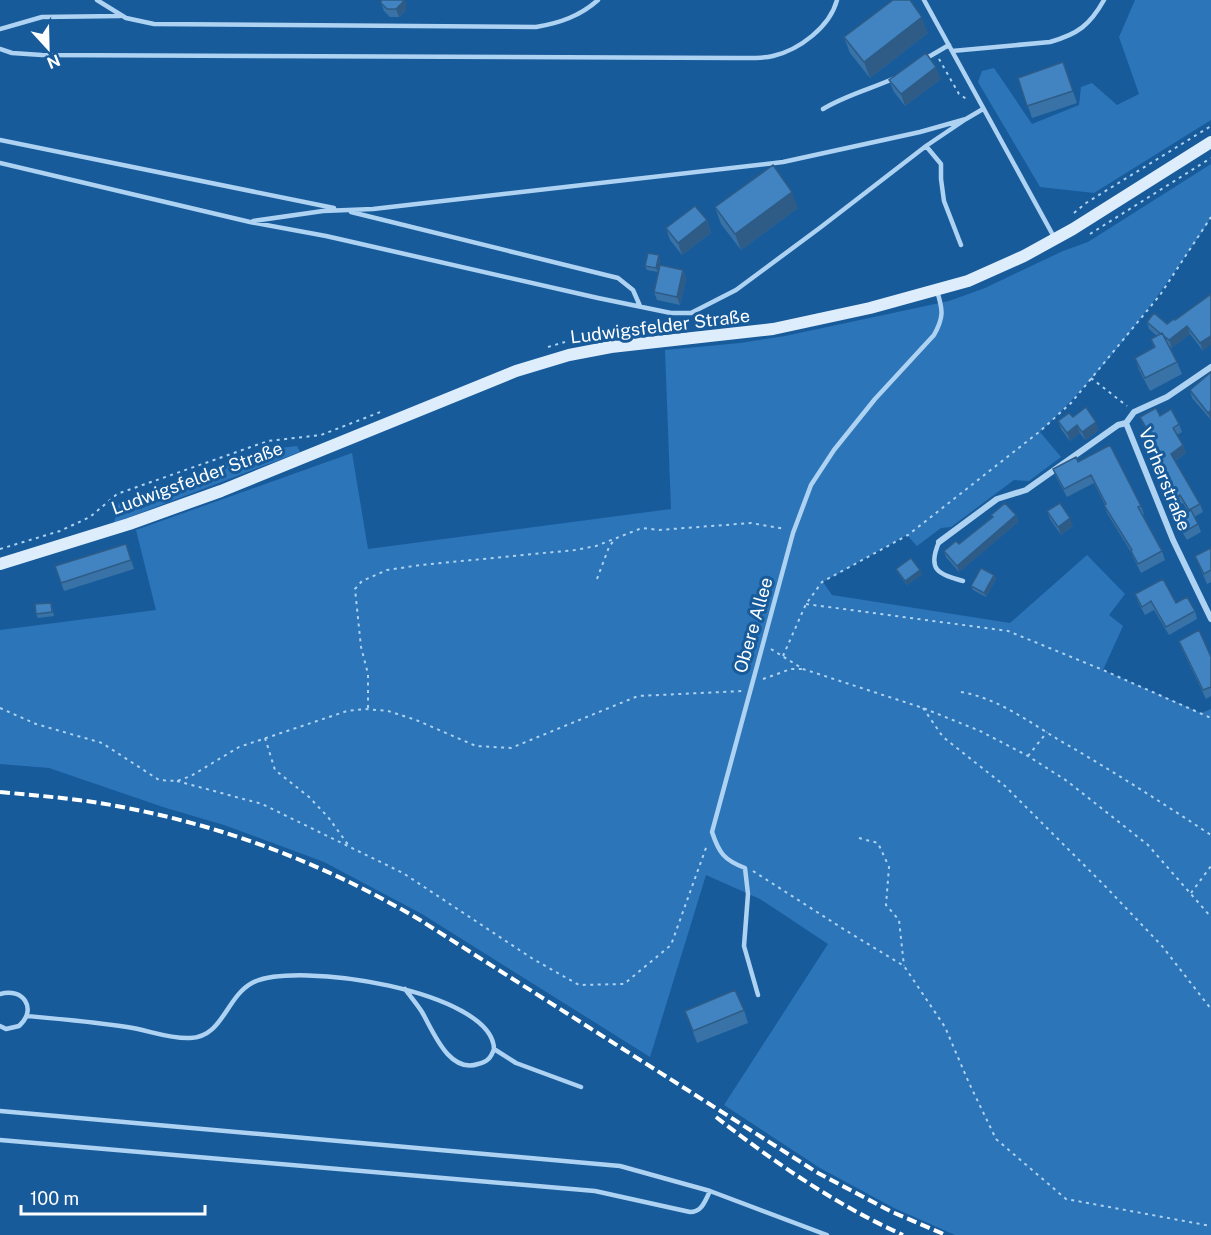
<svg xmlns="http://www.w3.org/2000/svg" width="1211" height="1235" font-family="'Public Sans',sans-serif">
<rect width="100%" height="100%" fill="#185b9b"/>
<path fill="#2c75b8" d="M 1135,0 L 1211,0 L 1211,120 L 1094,193 L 1040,187 L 978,82 L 982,71 L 994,68 L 1032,124 L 1079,105 L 1081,87 L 1092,83 L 1117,105 L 1139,94 L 1119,37 Z
M 1211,164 L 1211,217 L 1206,226 C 1157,299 1104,372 1040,432 L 1061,457 L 1029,481 L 1014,480 L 951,527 L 941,528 L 917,546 L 907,535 L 823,582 L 832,595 L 1010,623 L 1087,555 L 1125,594 L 1109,615 L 1123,626 L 1103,670 L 1201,713 L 1211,709 L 1211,1235 L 955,1235 L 894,1208 L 820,1168 L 724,1105 L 828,944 L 760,899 L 706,875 L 650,1057 L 422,914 L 324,862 L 224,825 L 166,808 L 49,768 L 0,764 L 0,630 L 156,610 L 136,530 L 352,453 L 368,549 L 671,509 L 665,350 L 740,343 L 785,336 L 949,301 L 985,288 L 1063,251 L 1088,242 Z
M 297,446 L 300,452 L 114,523 L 119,502 L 262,450 Z"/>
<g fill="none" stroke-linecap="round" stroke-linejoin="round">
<path stroke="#aed2f2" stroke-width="2" stroke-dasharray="3 4.5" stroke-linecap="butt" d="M 939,59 L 959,94 L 968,100
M 1074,213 L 1086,203 L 1211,126
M 1090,234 L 1211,158
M 574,340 L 592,337
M 548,347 L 565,342
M 1091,378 L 1127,406
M 0,549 L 60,531 L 90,517 L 117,494 L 268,441 L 321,435 L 383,411
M 597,579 L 609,547 L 614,540
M 806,604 L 1008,631 L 1103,670 L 1211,718
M 771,649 L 803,669 L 923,708 L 980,731 L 1028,756 L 1067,781 L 1148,845 L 1211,917
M 783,656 L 806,604 L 822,582 L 908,535 L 1039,432 L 1071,403 L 1160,295 L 1211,217
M 763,679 L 791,669 L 803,669
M 961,692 C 997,698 1028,721 1059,740 C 1111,770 1161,802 1211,835
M 0,708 L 36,724 L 102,743 L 159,780 L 177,781 L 191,776 L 239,747 L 347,711 L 365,709 L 388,711 L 416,720 L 476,746 L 511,748 L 638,696 L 743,691
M 368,708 L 368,674 L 361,647 L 355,589 L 362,581 L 387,570 L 421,565 L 575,550 L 596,546 L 642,528 L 659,530 L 751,523 L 785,529
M 923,708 L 943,737 L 1005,786 L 1105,886 L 1162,946 L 1211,1009
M 265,738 L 275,770 L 309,797 L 328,817 L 349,846
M 1028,756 L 1047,732
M 177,781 L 262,804 L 403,873 L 533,959 L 579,985 L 624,984 L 671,945 L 707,845
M 859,838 L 878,843 L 889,867 L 886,905 L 899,920 L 904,966
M 753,871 L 845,930 L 904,966 L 945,1027 L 969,1083 L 996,1139 L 1066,1199 L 1211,1226
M 1191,893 L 1211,866"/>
<path stroke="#aed2f2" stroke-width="4.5" d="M 97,0 L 126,18 L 154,24 L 536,27 C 560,23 580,16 598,0
M 924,0 L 1054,237
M 0,29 L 42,17 L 120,16
M 0,49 L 12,53 L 42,55 L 735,58 C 747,58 761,59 773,56 C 799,50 830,27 837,0
M 952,51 L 1050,42 C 1078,34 1090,25 1104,0
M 925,59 L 949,45
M 823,109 C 846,95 871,89 895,78
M 0,140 L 334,208
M 926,146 L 941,164 L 941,179 L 944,201 L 961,245
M 0,163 L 250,222 L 326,236 L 598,298 L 671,313 L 691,313 L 736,290 L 821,227 L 926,146 L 966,119
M 351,212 L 618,278 L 633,290 L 640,306
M 253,221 L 323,211 L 373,209 L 783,162 L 920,132 L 966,119 L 983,109
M 939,542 C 927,570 938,574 963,581
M 405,989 C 410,996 417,1004 422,1012 C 433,1031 449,1074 478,1064 C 487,1062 491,1058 494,1049
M 0,994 C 23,987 38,1009 19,1026 L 6,1029 L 0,1026
M 758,995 L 744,946 L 748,894 L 745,868 C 724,860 719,853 712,832 L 793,533 L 811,485 L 834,450 L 875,399 L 934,335 C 944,317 943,310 937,291
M 27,1016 C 60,1019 94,1022 127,1027 C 148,1030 169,1039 190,1038 C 223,1037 226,997 252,983 C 295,960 493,991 494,1049 L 516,1063 L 581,1087
M 0,1111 L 620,1166 L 710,1191 L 827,1235
M 0,1140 L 595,1191 L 690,1212 C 702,1212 705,1201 710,1191"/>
<path stroke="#aed2f2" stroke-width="6" d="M 1126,423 L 1134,412 L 1167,397 L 1211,367
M 939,542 L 997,499 L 1026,490 L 1118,425 L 1126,423 L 1173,540 L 1211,619"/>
<path stroke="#ddedfc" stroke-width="12" d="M 0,564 L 129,524 L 221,491 L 516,371 L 569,355 L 611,347 L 773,329 L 870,308 L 968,281 L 1024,256 L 1073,229 L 1211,142"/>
<path stroke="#fff" stroke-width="4" stroke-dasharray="10 4.5" stroke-linecap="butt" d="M 0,792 C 41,796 82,799 122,807 C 228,827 327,865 420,920 L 818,1173 L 892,1212 L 946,1235
M 716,1117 C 774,1162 836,1205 903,1235"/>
</g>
<path fill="#3872a6" d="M 406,2 L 406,10 L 399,17 L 390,17 L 384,11 L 381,3 Z
M 928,33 L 870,78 L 850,53 L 844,37 Z
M 1063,62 L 1077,103 L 1032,118 L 1018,78 Z
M 941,79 L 905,106 L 894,92 L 889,80 Z
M 715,207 L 798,208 L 741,250 L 721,224 Z
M 707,220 L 711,233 L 682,255 L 670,240 L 666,228 Z
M 660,259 L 658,272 L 647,270 L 645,266 Z
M 683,270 L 686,278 L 680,305 L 657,300 L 654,292 Z
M 1211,294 L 1203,351 L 1190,334 L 1172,348 L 1169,345 L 1177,362 L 1182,374 L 1150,391 L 1139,370 L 1135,358 L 1154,348 L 1151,339 L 1157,336 L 1149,329 L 1147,322 L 1167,324 L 1175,320 Z
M 1211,372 L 1211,420 L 1192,398 L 1190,390 Z
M 1160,416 L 1179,424 L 1182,432 L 1177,435 L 1183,445 L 1186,453 L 1175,461 L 1200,504 L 1203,512 L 1194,517 L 1198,524 L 1201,532 L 1187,540 L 1179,527 L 1176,519 L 1188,512 L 1183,503 L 1176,506 L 1168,493 L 1166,485 L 1170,482 L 1158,463 L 1155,455 L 1159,453 L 1143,424 L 1140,417 Z
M 1058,421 L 1099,430 L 1085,440 L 1080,433 L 1070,441 L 1061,429 Z
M 1078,462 L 1141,506 L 1144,514 L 1142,515 L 1162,551 L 1165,560 L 1141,573 L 1134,559 L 1131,552 L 1107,513 L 1104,505 L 1105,505 L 1094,483 L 1067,497 L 1056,477 L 1053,469 Z
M 1047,511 L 1073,526 L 1061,535 L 1050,519 Z
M 991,515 L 1016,515 L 1018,522 L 959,572 L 946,557 L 944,551 L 959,544 L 992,517 Z
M 126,544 L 134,569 L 64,591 L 55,566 Z
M 1211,548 L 1211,582 L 1207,584 L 1195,556 Z
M 896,569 L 922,574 L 907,585 L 898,573 Z
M 994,575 L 996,579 L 986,597 L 973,590 L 971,586 Z
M 1135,594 L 1176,603 L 1195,611 L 1197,619 L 1169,635 L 1154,610 L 1145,615 L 1138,602 Z
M 51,603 L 54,616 L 38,618 L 36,614 Z
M 1179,641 L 1211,657 L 1211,696 L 1206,699 L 1182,649 Z
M 744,1010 L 748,1023 L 697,1043 L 685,1011 Z"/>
<path fill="#2e5c87" d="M 403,0 L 405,0 L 406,2 L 406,10 L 399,17 L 396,9 Z
M 922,17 L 928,33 L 870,78 L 864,62 Z
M 936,67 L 941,79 L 905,106 L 901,94 Z
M 792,192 L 798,208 L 741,250 L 735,234 Z
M 707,220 L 711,233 L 682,255 L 678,243 Z
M 659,255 L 660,259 L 658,272 L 656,268 Z
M 683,270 L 686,278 L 680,305 L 677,297 Z
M 1187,326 L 1190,334 L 1172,348 L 1169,340 Z
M 1211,336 L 1211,345 L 1203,351 L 1200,343 Z
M 1211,410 L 1211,420 L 1208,413 Z
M 1096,422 L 1099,430 L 1085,440 L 1082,432 Z
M 1077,425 L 1080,433 L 1070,441 L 1067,433 Z
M 1183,445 L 1186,453 L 1174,461 L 1171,454 Z
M 1016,515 L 1018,522 L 959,572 L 957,566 Z
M 1070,518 L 1073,526 L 1061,535 L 1058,527 Z
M 920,570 L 922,574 L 907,585 L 905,581 Z
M 994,575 L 996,579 L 986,597 L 984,593 Z"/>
<path fill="#4184c1" stroke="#2e5c87" stroke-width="1.5" d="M 381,0 L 403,0 L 403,2 L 396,9 L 387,9 L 381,3 Z
M 893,0 L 910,0 L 922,17 L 864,62 L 844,37 Z
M 926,53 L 936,67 L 901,94 L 889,80 Z
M 1063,62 L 1073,91 L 1027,106 L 1018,78 Z
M 773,165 L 792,192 L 735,234 L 715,207 Z
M 695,206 L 707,220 L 678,243 L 666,228 Z
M 648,253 L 659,255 L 656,268 L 645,266 Z
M 660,265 L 683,270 L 677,297 L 654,292 Z
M 1211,294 L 1211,336 L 1200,343 L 1187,326 L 1169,340 L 1164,336 L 1162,333 L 1161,334 L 1147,322 L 1154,313 L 1167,324 L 1174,319 L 1175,320 Z
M 1162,333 L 1177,362 L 1145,378 L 1135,358 L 1155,347 L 1151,339 Z
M 1211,372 L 1211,410 L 1208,413 L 1190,390 Z
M 1086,407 L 1096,422 L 1082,432 L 1077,425 L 1067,433 L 1058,421 L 1069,413 L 1073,417 Z
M 1156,408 L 1160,416 L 1171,409 L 1179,424 L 1173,428 L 1183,445 L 1171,454 L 1200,504 L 1189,510 L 1180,495 L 1174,499 L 1166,485 L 1172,482 L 1155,455 L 1160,452 L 1140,417 Z
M 1110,445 L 1141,506 L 1138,507 L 1162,551 L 1138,564 L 1131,551 L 1132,550 L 1104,505 L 1106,504 L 1091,475 L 1064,489 L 1053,469 L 1076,457 L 1078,462 Z
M 1005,503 L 1016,515 L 957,566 L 944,551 L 956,541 L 959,544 L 993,517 L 991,515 Z
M 1060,503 L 1070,518 L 1058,527 L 1047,511 Z
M 1191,510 L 1198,524 L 1184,532 L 1176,519 Z
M 126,544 L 131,560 L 61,583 L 55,566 Z
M 1211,548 L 1211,570 L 1204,574 L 1195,556 Z
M 911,558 L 920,570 L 905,581 L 896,569 Z
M 981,568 L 994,575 L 984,593 L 971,586 Z
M 1163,579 L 1176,603 L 1187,597 L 1195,611 L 1166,627 L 1151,601 L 1142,607 L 1135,594 Z
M 51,603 L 52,612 L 36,614 L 35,604 Z
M 1199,630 L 1211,657 L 1211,687 L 1203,690 L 1179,641 Z
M 735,990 L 744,1010 L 693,1031 L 685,1011 Z"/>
<g text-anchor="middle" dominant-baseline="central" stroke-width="6" stroke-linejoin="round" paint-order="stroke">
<g font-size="18" fill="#fff" stroke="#185b9b">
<text transform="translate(660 326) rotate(-7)">Ludwigsfelder Straße</text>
<text transform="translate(197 478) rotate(-20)">Ludwigsfelder Straße</text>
<text transform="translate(1165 479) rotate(68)">Vorherstraße</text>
<text transform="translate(753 625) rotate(-74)">Obere Allee</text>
</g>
</g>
<g transform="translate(48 48) rotate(158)" stroke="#185b9b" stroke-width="4.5" paint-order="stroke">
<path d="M0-4.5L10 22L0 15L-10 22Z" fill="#ffffff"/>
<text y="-9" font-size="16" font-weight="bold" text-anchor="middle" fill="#ffffff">N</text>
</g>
<path d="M21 1205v9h184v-9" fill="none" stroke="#ffffff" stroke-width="3"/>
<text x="30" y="1205" font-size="18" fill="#ffffff" stroke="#185b9b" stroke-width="4.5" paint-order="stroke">100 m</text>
</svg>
